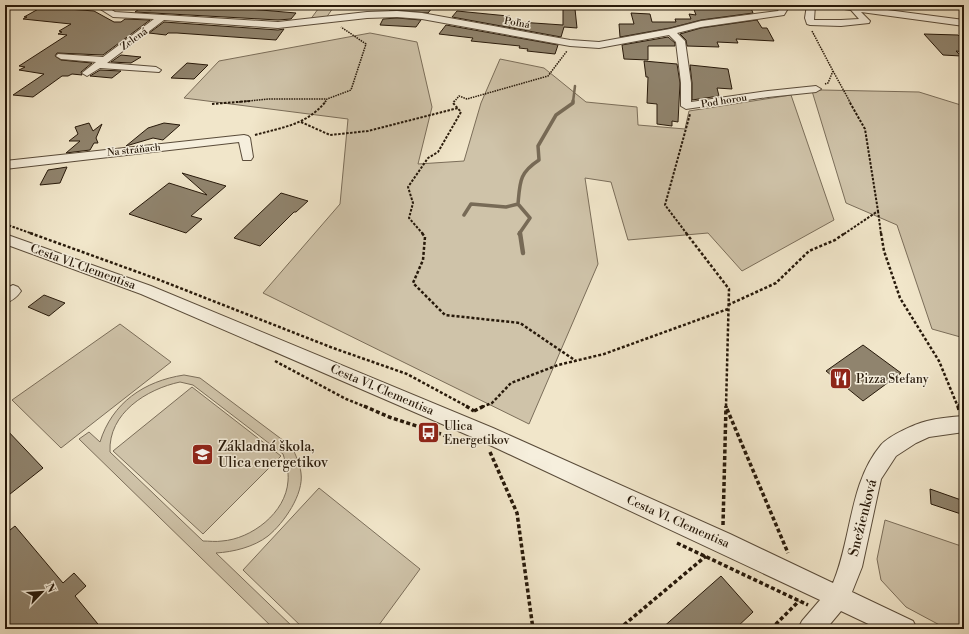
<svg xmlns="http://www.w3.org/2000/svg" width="969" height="634" font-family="'Libre Bodoni',serif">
<rect width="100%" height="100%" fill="#f1e6ca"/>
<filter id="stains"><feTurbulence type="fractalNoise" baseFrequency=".005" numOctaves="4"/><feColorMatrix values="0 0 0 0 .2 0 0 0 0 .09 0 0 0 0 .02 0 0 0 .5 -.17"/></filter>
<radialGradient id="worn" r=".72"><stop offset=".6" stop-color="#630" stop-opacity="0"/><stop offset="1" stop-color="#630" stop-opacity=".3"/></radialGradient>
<path fill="#cfc3a9" stroke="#7b6e5a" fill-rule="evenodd" d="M 321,5 L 335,5 L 326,18 L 310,20 Z
M 370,33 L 417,42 L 432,107 L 418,164 L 464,161 L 481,103 L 500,59 L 544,68 L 586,102 L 637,107 L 638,125 L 685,129 L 689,111 L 791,95 L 834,220 L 742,271 L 708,233 L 628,240 L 611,182 L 585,178 L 598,264 L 529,424 L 263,293 L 340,204 L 348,119 L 184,98 L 219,61 Z
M 822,90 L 919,92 L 964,106 L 964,338 L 932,329 L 897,225 L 846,203 L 812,91 Z
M 120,324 L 171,362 L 61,448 L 12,400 Z
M 184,375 L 200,378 L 292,447 C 296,456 300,464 301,473 C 304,494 284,523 268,536 C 254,547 233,552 216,553 L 295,629 L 274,629 L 79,439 L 89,432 L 100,442 C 112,403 144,381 184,375 ZM 180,382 L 193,385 L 283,454 C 286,464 289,472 288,481 C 286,513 251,539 222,541 C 216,542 209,541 203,541 L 110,452 C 108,413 147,389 180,382 Z
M 192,387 L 281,456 L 203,534 L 113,451 Z
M 319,488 L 420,569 L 376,629 L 304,629 L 243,570 Z
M 885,520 L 964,547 L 964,629 L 947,629 L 906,607 L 881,580 L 877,559 Z"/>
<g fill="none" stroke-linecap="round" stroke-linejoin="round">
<path stroke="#776a56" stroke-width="2.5" d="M 573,102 L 575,86"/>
<path stroke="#776a56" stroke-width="3.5" d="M 464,215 L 471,204 L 506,207 L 518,204
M 519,234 L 530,218 L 518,204 C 520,182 519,173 539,160 L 538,146 L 556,115 L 573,103 L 573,101"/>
<path stroke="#776a56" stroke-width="4.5" d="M 520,233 L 523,253"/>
</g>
<path fill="#90846e" stroke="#27190a" d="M 158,5 L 202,5 L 296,13 L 291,19 L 278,20 L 135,12 L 139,9 L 151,10 Z
M 391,5 L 411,5 L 433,7 L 428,13 L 389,10 Z
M 42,7 L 94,11 L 114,22 L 121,22 L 125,19 L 150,20 L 103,55 L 57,53 L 55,56 L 61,60 L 92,63 L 81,72 L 82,75 L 72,74 L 68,76 L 62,76 L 33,97 L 13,95 L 44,74 L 19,70 L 25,67 L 19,66 L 67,35 L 58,34 L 62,32 L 59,31 L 71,24 L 23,19 L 27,17 L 24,17 Z
M 693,7 L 751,8 L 753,13 L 701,20 L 670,28 L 620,37 L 619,24 L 634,24 L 631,13 L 650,14 L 652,22 L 676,22 L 675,19 L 691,19 L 689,14 L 696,15 Z
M 563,9 L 575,9 L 577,28 L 564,27 L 561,37 L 452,17 L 457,11 L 508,16 L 510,16 L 508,20 L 519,21 L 519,22 L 563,25 Z
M 397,18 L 421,20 L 416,27 L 380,25 L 383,19 Z
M 757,20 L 762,28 L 767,28 L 774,41 L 736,39 L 738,43 L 717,42 L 719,47 L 687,46 L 686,40 L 680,34 L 701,28 Z
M 164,22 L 278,30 L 284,29 L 276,40 L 177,33 L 168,33 L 166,35 L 149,33 Z
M 446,25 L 558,45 L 555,54 L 527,51 L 528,49 L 519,48 L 520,46 L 471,41 L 473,38 L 439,34 Z
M 924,34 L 958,35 L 964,41 L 964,52 L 956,51 L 961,56 L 943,55 Z
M 668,37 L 675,43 L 675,46 L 648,46 L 648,60 L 624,59 L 622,45 Z
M 121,55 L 141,57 L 131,63 L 111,62 Z
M 644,61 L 677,64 L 680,83 L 678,122 L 672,121 L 672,126 L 657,124 L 657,104 L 647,103 L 648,77 L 646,77 Z
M 187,63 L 208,65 L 194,79 L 171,78 Z
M 690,65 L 728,69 L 732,89 L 717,88 L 719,96 L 692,100 L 692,83 Z
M 100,70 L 121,71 L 112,78 L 90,76 Z
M 89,123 L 93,131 L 102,124 L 96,138 L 98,143 L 94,143 L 90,150 L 66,153 L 80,141 L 69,141 L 78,134 L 75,127 Z
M 164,123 L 180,125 L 163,140 L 153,138 L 126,146 L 148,128 Z
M 67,167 L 60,183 L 40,185 L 48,170 Z
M 182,173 L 226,186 L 191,216 L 202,219 L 186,233 L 129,214 L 169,183 L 207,195 Z
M 281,193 L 308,201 L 296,212 L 294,212 L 260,246 L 234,238 Z
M 44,295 L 65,303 L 49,316 L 28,307 Z
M 863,345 L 901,373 L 863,401 L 826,371 Z
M 5,428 L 43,468 L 5,498 Z
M 930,489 L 964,501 L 964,515 L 931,504 Z
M 15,526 L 63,583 L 74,573 L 86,586 L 75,596 L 102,629 L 5,629 L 5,534 Z
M 721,576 L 753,612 L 735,629 L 661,629 Z"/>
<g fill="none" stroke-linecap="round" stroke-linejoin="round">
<defs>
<path id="minor" d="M 94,5 L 104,5 L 115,12 L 278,22 L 367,12 L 397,11 L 422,13 L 570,40 L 599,42 L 670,29 L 701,21 L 778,11 L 782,5 L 790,5 L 784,15 L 701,27 L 677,33 L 685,41 L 691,83 L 691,102 L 768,91 L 816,86 L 821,89 L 816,92 L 768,97 L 686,109 L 681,106 L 681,83 L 676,42 L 669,35 L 599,48 L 570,46 L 422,19 L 397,17 L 367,18 L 278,28 L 164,20 L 107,63 L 156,67 L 161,70 L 159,72 L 100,68 L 87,76 L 82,73 L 96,62 L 61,59 L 56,56 L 58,54 L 103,57 L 154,19 L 113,17 Z
M 807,5 L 815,5 L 814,20 L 841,20 L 859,19 L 851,10 L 831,7 L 827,5 L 849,5 L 964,20 L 964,26 L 861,12 L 870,21 L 869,23 L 841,26 L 810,25 L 807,24 L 805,18 Z
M 244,135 L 248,136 L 250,138 L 253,157 L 251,160 L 243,160 L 239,142 L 5,169 L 5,161 Z
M 5,234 L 151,286 L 493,428 L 730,534 L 833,583 C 852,538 849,483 881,445 C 890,435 915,424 927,421 C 939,418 952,417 964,416 L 964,432 L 929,437 L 916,443 L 896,456 L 881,479 L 862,567 L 852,592 L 913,621 L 917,629 L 879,629 L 841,611 L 826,629 L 798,629 L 802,621 L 820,600 L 479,440 L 141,294 L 5,244 Z
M 13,285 L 18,287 L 21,291 C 17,297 12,301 5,303 L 5,289 Z"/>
</defs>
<use href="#minor" stroke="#5a4c3a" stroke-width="2"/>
<path stroke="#27190a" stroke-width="1.5" stroke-dasharray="1.5 1" stroke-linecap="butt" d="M 812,31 L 833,71 L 828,83 L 825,84
M 833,71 L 850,102
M 239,102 L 269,99 L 326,99
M 325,102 L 327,99 L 351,90 L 366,44 L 341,27
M 454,102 L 459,96 L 467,99 L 548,76 L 567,51"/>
<path stroke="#27190a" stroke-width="2" stroke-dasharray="2.5 1.5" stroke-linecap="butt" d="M 212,104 L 250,101
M 301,122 L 330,135 L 368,131 L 458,108
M 255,135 C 283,127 307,125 326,101
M 878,211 L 881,234
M 5,224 L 33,234
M 423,234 L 409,218 L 413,203 L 408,187 L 428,158 L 438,152 L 461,112 L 453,103 L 454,101
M 687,234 L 665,205 L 690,114
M 844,234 L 878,211 L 865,129 L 849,101"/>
<path stroke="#27190a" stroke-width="2.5" stroke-dasharray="3 2" stroke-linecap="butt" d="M 30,233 L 157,279 L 333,348 L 407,374 L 468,407
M 422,233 L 425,237 L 423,260 L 413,283 L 445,315 L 520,323 L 576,361
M 686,233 L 729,289 L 726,407
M 881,233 L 884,251 L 900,298 L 939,361 L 958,407
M 728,305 L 776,283 L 809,251 L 835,240 L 845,233
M 275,361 L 346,399 L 366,407
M 958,406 L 964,400
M 482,407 L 492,403 L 511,383 L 558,365 L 604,354 L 728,309"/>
<path stroke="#27190a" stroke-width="3.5" stroke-dasharray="4 2.5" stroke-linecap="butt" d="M 364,406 L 389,417 L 450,437
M 466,406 L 474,411
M 958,406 L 959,410
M 727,409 L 788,553
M 474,411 L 484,406
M 490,452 L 517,513 L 533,629
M 723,525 L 726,406
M 677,543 L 808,605
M 619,629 L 706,556
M 771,629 L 799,601"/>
<use href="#minor" fill="#f6efdd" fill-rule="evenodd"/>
</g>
<defs>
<symbol id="restaurant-square" viewBox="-11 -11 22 22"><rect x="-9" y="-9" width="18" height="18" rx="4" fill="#8f2418" stroke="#f6efdd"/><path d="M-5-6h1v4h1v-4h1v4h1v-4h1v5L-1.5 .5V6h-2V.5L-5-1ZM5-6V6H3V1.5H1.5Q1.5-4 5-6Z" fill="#fff"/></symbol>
<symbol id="bus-square" viewBox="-11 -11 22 22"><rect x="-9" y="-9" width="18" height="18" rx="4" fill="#8f2418" stroke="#f6efdd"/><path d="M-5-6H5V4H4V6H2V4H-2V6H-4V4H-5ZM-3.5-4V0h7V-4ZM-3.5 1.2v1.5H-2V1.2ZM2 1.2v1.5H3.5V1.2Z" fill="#fff"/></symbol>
<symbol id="school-square" viewBox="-11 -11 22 22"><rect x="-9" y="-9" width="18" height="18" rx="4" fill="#8f2418" stroke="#f6efdd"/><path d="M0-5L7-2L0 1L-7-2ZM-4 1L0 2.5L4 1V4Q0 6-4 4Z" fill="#fff"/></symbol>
</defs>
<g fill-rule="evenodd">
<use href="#restaurant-square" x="828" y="366" width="25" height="25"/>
<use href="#bus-square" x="416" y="420" width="25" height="25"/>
<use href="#school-square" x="190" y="442" width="25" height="25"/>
</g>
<g text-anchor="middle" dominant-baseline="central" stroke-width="3" stroke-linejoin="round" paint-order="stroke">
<g font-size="10" fill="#27190a" stroke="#f6efdd">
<text transform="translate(517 23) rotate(10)">Poľná</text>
<text transform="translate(134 39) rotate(-36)">Zelená</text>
<text transform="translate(724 101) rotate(-9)">Pod horou</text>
<text transform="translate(134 150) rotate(-6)">Na stráňach</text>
</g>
<g font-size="12" fill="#27190a" stroke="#f6efdd">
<text transform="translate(83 267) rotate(20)">Cesta Vl. Clementisa</text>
<text transform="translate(382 390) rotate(23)">Cesta Vl. Clementisa</text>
<text transform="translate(678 522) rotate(24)">Cesta Vl. Clementisa</text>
</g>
<g font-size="12" fill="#27190a" stroke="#f6efdd" text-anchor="start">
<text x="856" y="379">Pizza Stefany</text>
<text x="444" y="426">Ulica<tspan x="444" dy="14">Energetikov</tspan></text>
</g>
<g font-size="14" fill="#27190a" stroke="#f6efdd" text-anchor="start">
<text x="218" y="447">Základná škola,<tspan x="218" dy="16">Ulica energetikov</tspan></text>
</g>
<g font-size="14" fill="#27190a" stroke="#f6efdd">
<text transform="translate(863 518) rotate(-76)">Snežienková</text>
</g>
</g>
<rect width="969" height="634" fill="none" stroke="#f1e6ca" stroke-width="20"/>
<rect x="6" y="6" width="957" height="622" fill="none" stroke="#27190a" stroke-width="2"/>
<rect x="10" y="10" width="949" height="614" fill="none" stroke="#27190a"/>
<g transform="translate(42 592) rotate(65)" stroke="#f6efdd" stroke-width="3" paint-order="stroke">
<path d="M0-3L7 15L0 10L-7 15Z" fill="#27190a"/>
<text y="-6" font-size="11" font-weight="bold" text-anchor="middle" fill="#27190a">N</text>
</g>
<rect width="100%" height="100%" filter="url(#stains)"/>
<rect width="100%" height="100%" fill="url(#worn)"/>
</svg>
